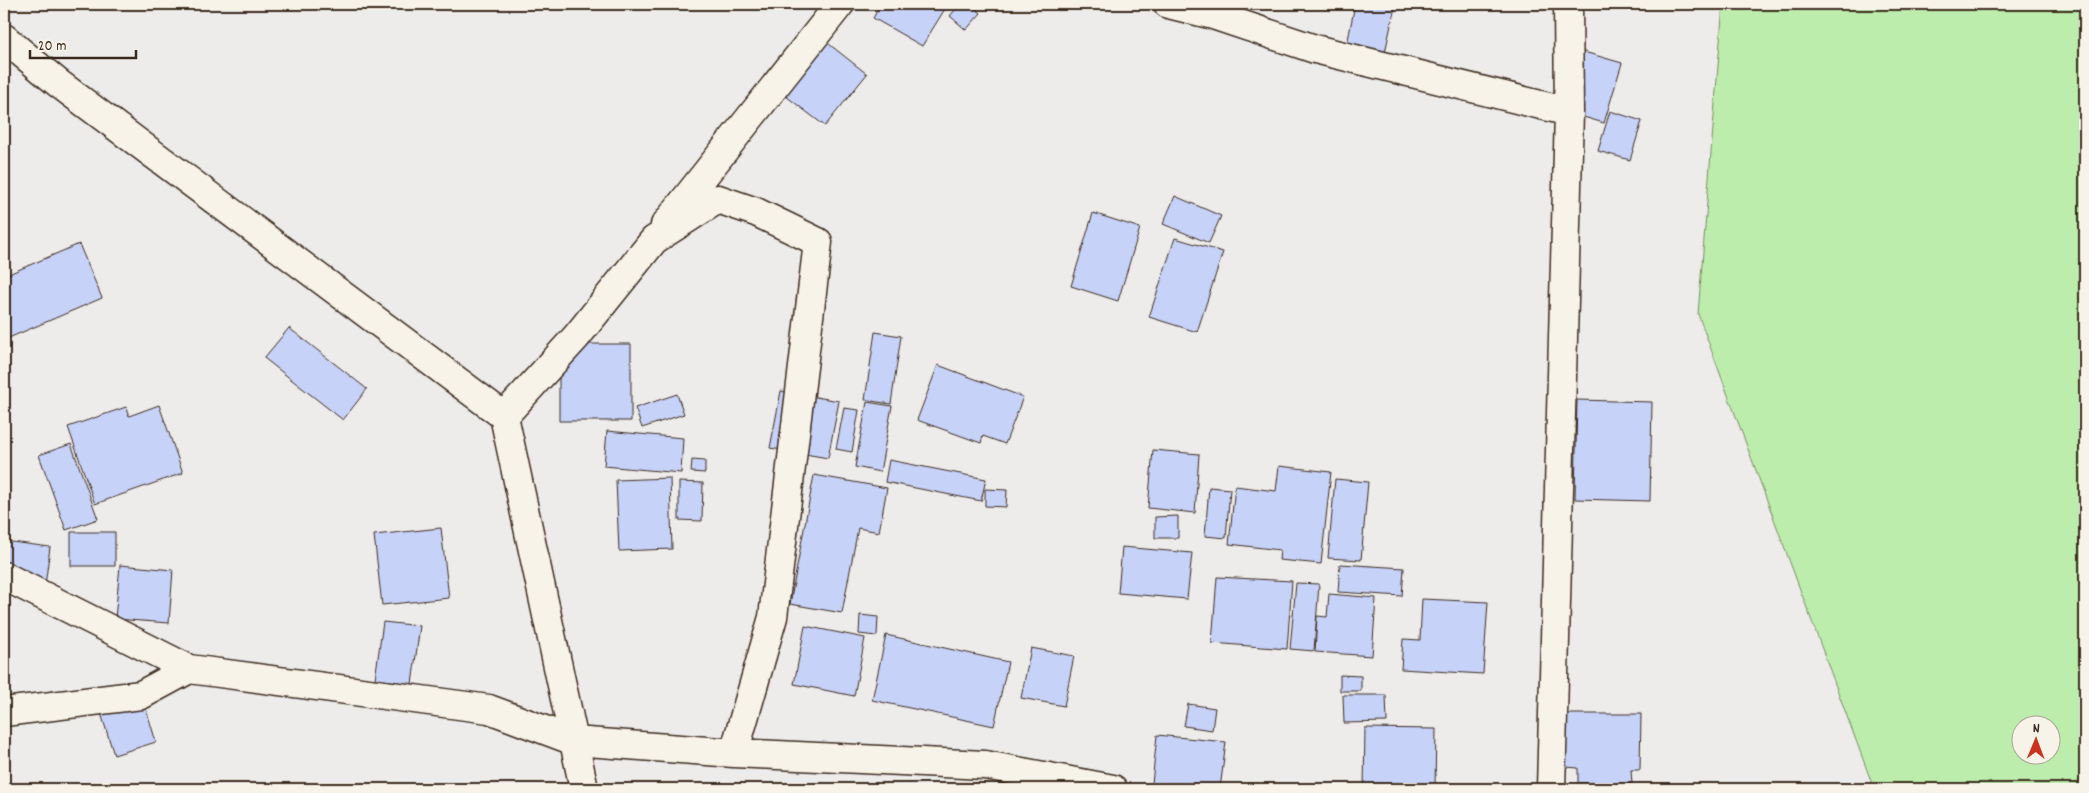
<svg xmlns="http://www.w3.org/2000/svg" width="2089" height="793" font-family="Dekko,sans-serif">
<rect width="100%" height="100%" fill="#edeceb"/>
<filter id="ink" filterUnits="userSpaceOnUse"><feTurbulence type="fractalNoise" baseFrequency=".02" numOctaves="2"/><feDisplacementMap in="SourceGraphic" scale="10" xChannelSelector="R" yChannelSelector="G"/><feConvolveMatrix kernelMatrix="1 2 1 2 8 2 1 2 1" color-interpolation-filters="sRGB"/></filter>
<g filter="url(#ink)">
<path fill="#bcedad" stroke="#7c8c66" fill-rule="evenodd" d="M 1723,4 L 2085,4 L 2085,789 L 1874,789 L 1698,314 ZM 2022,726 L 2052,726 L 2052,756 L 2022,756 Z"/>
<path fill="#c7d2f9" stroke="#3b2a1e" d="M 881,4 L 948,4 L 922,46 L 873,18 Z
M 960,4 L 970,4 L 981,13 L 966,30 L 950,16 Z
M 1355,4 L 1378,4 L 1395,7 L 1384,57 L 1346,50 Z
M 820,37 L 867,74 L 825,126 L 778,90 Z
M 1567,47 L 1622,63 L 1604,123 L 1549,107 Z
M 1610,111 L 1642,121 L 1630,160 L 1598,151 Z
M 1175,196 L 1221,216 L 1209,243 L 1163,224 Z
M 1093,213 L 1140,228 L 1118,301 L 1071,286 Z
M 1175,238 L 1223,252 L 1197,332 L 1149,317 Z
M 79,244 L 102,298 L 4,340 L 4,276 Z
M 289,328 L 367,389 L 343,420 L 264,358 Z
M 875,332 L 901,336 L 891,404 L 865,400 Z
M 559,344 L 631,344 L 631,421 L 559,421 Z
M 938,365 L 1023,397 L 1005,444 L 983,436 L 981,443 L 917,420 Z
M 781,391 L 839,401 L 828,458 L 770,448 Z
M 677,394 L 684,414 L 642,428 L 635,408 Z
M 1577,400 L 1652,402 L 1650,501 L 1575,499 Z
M 867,402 L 892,406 L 880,472 L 855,467 Z
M 159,405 L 183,473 L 95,504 L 68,427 L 126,407 L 129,416 Z
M 844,408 L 859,410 L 852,452 L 836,449 Z
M 607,431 L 683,438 L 681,473 L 604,466 Z
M 71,444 L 98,519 L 66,530 L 39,455 Z
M 1153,450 L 1199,454 L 1195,513 L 1148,508 Z
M 692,460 L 705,461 L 705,473 L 691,472 Z
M 889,460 L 986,479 L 981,501 L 885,482 Z
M 1279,466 L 1331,472 L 1321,564 L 1279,560 L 1280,550 L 1229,544 L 1235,486 L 1276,491 Z
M 814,475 L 887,488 L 879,532 L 858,528 L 842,613 L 790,604 Z
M 670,478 L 672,549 L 619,551 L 616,480 Z
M 1335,479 L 1368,482 L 1361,560 L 1328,558 Z
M 679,482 L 703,483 L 702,521 L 679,520 Z
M 1209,487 L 1230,489 L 1226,538 L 1205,536 Z
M 985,489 L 1007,490 L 1006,507 L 985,506 Z
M 1178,516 L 1178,538 L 1155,538 L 1155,517 Z
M 441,528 L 449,598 L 382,605 L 374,535 Z
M 71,532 L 115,532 L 115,566 L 71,566 Z
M 4,541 L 50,547 L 45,586 L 4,581 Z
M 1122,547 L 1192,553 L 1187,599 L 1118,593 Z
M 1340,564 L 1404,568 L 1402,596 L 1338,592 Z
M 120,565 L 173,570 L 169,623 L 115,619 Z
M 1217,577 L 1292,581 L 1287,649 L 1212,643 Z
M 1296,583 L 1319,584 L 1314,651 L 1290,649 Z
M 1329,594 L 1376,598 L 1372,656 L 1315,652 L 1317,616 L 1327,617 Z
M 1422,599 L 1488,602 L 1483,674 L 1401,669 L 1403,639 L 1420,640 Z
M 860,615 L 878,617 L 877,636 L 859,634 Z
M 383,622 L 420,626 L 412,684 L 375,679 Z
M 805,626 L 865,638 L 854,696 L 794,684 Z
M 886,635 L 1008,662 L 994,726 L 872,700 Z
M 1031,648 L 1074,656 L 1064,706 L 1021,698 Z
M 1340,675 L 1361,676 L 1361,691 L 1340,691 Z
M 139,685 L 156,742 L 114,755 L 96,697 Z
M 1343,695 L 1386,695 L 1387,722 L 1344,723 Z
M 1188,704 L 1215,708 L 1212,730 L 1184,726 Z
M 1567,714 L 1641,714 L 1640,770 L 1631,770 L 1632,784 L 1578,783 L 1578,768 L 1566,767 Z
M 1365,728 L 1436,729 L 1435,789 L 1364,789 Z
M 1157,735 L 1226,742 L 1220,789 L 1152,784 Z"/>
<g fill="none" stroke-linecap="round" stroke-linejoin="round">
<defs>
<path id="minor" d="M 1168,4 L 1213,15 L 1315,49 L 1569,112
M 4,38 L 58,83 L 504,416 L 574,741 L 734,753 L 985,765 L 1113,789
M 665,225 L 840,4
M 504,416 L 577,336 L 654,240 L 718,199 L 756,212 L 818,242 L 773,617 L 734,753
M 4,576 L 189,669 L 489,709 L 574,741 L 584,789
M 4,712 L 141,695 L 189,669
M 1551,789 L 1569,112 L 1568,4"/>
</defs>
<use href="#minor" stroke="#3b2a1e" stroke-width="31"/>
<use href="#minor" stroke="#f7f3e8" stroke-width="28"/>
</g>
</g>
<rect width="2089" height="793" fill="none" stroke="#f7f3e8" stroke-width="20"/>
<rect x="10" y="10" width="2069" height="773" fill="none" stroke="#3b2a1e" stroke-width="2" filter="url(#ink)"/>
<g transform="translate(2036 740) rotate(1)"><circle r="24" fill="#f7f3e8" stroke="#aca397"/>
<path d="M0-4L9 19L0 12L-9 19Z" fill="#c8321e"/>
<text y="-8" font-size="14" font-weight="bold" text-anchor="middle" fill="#3b2a1e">N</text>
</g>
<path d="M30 50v8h106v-8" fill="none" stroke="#3b2a1e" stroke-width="2.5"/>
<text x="38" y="50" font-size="15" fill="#3b2a1e" stroke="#f7f3e8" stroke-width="4" paint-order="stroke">20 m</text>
</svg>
